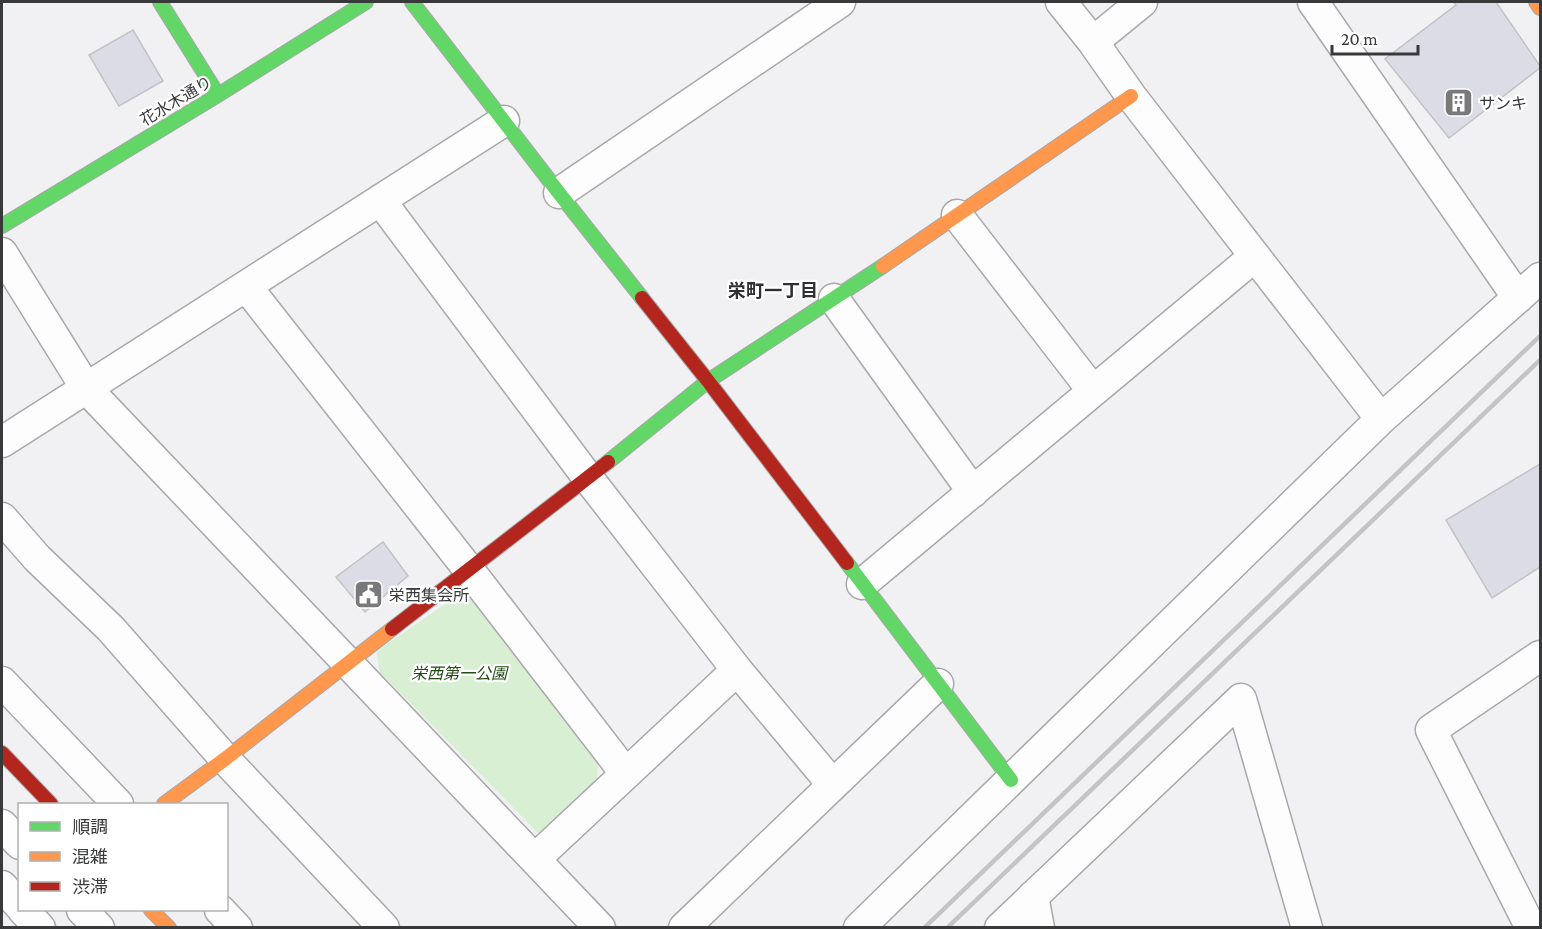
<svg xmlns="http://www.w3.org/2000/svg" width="1542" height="929" font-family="'Crimson Pro','Noto Sans JP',serif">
<rect width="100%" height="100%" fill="#f1f1f3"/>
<path fill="#d9efd3" d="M 455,597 L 471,599 L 598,762 L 596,791 L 538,833 L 379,671 L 377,651 Z"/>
<path fill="#dcdce6" stroke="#c2c3c4" stroke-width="1.5" d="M 1454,2 L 1496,2 L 1540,66 L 1540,68 L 1449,138 L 1385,59 L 1456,5 Z
M 133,30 L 163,81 L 119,106 L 89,55 Z
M 1540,464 L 1540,567 L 1492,598 L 1446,520 Z
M 383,542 L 408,576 L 365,612 L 336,577 Z"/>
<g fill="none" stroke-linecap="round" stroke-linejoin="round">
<defs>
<path id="street" d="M 1061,2 L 1093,42 L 1131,96 L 1381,419
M 1313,2 L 1518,298
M 1093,42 L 1142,2
M 559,193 L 840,2
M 380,200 L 588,478 L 737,670 L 833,785
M 957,215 L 1093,391
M 2,253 L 86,388 L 600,928
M 246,286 L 469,570 L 626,774
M 834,299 L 973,492
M 2,442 L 504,121
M 2,518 L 37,558 L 111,629 L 225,759 L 384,928
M 862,584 L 1255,256
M 2,682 L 118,804
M 2,825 L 20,844
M 535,859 L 737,670
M 2,886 L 20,906
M 1033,896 L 1039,928
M 23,910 L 40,928
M 82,910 L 99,928
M 220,910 L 237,928
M 684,928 L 938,684
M 859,928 L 1381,419 L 1540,278
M 1000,928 L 1241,699 L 1307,928
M 1531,928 L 1431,730 L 1540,656"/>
<path id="fast" d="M 160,2 L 218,95
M 412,2 L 559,193 L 642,298
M 2,226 L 218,95 L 366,2
M 608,462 L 708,381 L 883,266
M 847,563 L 1011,780"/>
<path id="slow" d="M 1536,2 L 1540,8
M 883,266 L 1131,96
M 164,804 L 225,759 L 392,629
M 151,910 L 169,928"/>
<path id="jam" d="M 642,298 L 708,381 L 847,563
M 392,629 L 608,462
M 2,753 L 51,804"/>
</defs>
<use href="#street" stroke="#a8a8aa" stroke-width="33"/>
<use href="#fast" stroke="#a8a8aa" stroke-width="16"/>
<use href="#slow" stroke="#a8a8aa" stroke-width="16"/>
<use href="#jam" stroke="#a8a8aa" stroke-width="16"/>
<use href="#street" stroke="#fdfdfd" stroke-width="30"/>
<use href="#fast" stroke="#63d668" stroke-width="14"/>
<use href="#slow" stroke="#ff974d" stroke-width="14"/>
<use href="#jam" stroke="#b3261e" stroke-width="14"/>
<path stroke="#c4c4c5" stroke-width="4.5" d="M 924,928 L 1540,336
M 947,928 L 1540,360"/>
</g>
<defs>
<symbol id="building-square" viewBox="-11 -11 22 22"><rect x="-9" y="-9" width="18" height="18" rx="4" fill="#79797b" stroke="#fff"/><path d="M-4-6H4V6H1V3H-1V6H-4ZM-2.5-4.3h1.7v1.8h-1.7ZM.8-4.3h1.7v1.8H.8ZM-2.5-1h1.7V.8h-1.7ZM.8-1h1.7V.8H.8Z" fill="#fff"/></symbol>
<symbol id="civic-square" viewBox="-11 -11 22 22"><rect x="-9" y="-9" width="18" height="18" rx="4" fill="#79797b" stroke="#fff"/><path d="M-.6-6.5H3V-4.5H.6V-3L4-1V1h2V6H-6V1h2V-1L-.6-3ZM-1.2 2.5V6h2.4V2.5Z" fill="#fff"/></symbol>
</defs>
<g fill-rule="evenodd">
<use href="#building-square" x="1442" y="86" width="33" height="33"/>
<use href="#civic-square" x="352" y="578" width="33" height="33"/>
</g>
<g text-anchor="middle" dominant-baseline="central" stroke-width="4.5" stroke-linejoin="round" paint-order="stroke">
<g font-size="16" fill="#38393a" stroke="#fff">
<text transform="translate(176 101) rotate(-31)">花水木通り</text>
</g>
<g font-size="16" fill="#38393a" stroke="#fff" text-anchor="start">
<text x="1479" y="103">サンキ</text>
<text x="389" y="595">栄西集会所</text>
</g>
<g font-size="16" font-style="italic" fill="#224c14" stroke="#fff">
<text x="459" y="673">栄西第一公園</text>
</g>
<g font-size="18" font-weight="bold" fill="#2e2f31" stroke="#fff">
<text x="773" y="291">栄町一丁目</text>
</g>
</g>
<rect width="1542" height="929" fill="none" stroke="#38393a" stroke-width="6"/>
<rect x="18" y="803" width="210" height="108" fill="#ffffff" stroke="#afb0b0" stroke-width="1.5"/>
<rect x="30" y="822" width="30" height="9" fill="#63d668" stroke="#afb0b0" stroke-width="1.5"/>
<text x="72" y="833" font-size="18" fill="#38393a">順調</text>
<rect x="30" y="852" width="30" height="9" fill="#ff974d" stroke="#afb0b0" stroke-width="1.5"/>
<text x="72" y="863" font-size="18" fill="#38393a">混雑</text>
<rect x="30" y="882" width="30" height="9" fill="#b3261e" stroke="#afb0b0" stroke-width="1.5"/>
<text x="72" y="893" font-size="18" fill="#38393a">渋滞</text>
<path d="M1332 45v9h86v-9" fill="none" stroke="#38393a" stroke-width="3"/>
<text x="1341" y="45" font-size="18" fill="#38393a" stroke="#ffffff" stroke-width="4.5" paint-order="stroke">20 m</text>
</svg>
